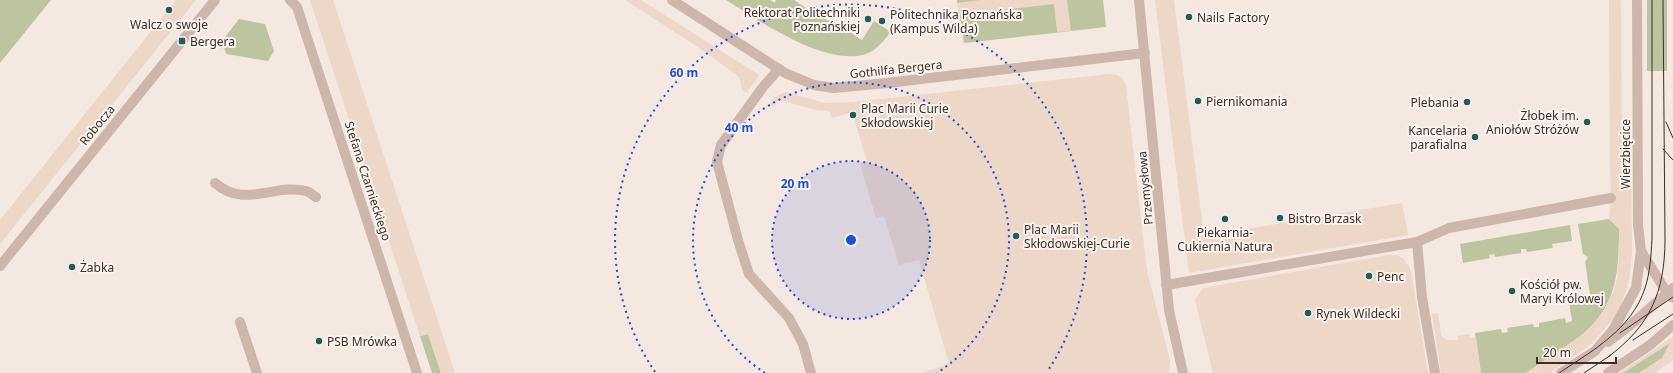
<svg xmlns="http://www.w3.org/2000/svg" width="1673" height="373" font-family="'Noto Sans',sans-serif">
<rect width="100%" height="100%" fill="#f4e8e1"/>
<path fill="#bdc4a0" d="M 0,0 L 51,0 L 0,63 Z
M 726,0 L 770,0 L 775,3 L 776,0 L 794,0 L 820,17 L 821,16 L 847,33 L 848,31 L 862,40 L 874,21 L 891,32 C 884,40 877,50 866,54 C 825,67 760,21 726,0 Z
M 957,0 L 1103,0 L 1106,27 L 964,43 Z
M 1647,0 L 1667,0 L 1667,71 L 1647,71 Z
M 239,19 L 265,24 L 274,51 L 268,61 L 226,54 L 222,41 Z
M 1609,219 L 1619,228 C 1619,293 1611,318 1556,354 C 1548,359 1532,372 1524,373 C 1511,373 1495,373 1481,373 L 1475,333 L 1501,329 L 1502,333 L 1508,332 L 1507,328 L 1533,324 L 1534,327 L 1539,327 L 1539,323 L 1565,318 L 1566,323 L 1572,321 L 1569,302 L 1588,299 L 1591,301 L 1594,298 L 1590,295 L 1585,262 L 1588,257 L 1583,254 L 1578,224 Z
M 1570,225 L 1572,241 L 1552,244 L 1553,248 L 1527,252 L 1526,249 L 1521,249 L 1521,253 L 1495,257 L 1494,254 L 1489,255 L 1490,258 L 1463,263 L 1460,244 Z
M 428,334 L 441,373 L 432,373 L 420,336 Z
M 1671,342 L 1662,358 L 1639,373 L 1623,373 Z"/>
<path fill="#ecd7c8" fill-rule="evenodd" d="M 176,0 L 196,0 L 0,244 L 0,220 Z
M 310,0 L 333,0 L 455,373 L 441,373 L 428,334 L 420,336 Z
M 625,0 L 641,0 L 759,75 L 747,93 L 742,90 L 739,77 L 701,49 Z
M 980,0 L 1067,0 L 1071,31 L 1057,32 L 1054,4 L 959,15 L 957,3 Z
M 1155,0 L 1174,0 L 1204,236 L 1402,203 L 1408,235 L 1189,273 Z
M 1609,0 L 1621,0 L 1622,133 L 1631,143 L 1632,253 L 1629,281 L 1621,306 L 1614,318 L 1590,345 L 1550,373 L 1526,373 L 1586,332 L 1604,311 L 1614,290 L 1617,278 L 1619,253 L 1619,229 L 1609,219 L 1611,198 L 1610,170 ZM 1622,137 L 1629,143 L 1629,160 L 1626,160 L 1626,165 L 1629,165 L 1629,178 L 1622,178 Z
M 1109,74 L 1117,75 L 1122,78 L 1126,86 L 1145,254 L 1148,275 L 1170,361 L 1169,373 L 921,373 L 949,364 L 919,260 L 899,265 L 884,216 L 876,218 L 860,164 L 867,161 L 852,112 L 832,118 L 830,112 L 816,110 L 780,100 L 776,103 L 774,107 L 769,105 L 773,98 L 785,92 L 825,103 L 854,102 Z
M 1389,255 L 1397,255 L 1404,259 L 1411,271 L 1428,373 L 1213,373 L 1195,300 L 1203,288 Z
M 1438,313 L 1441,335 L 1446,340 L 1458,340 L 1458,336 L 1470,334 L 1470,338 L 1476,337 L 1481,373 L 1441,373 L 1432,314 Z
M 1673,337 L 1673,361 L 1654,373 L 1639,373 L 1662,358 L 1670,343 L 1623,373 L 1619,373 Z"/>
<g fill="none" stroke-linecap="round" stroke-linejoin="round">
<path stroke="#cdb6ac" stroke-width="10" d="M 779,69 L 763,87 L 721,145 L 717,162 L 738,240 L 749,274 L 789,318 L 803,344 L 811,373
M 215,183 C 244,209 276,183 306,191 C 309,192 313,195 316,197
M 240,322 L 257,373"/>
<path stroke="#cdb6ac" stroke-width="10" d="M 290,0 L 297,7 L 417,373
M 672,0 L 785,73 L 814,85 L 834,88 L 887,83 L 1145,53
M 1139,0 L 1169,310 L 1183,373
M 1637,0 L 1638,225 L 1641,251 L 1667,293 L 1673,298
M 1417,242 L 1422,297 L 1435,373
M 0,266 L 215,0
M 1166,285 L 1417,242 L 1449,228 L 1611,198
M 1608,342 L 1634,322 L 1673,288
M 1561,373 L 1595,351 L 1613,330 L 1636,288 L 1641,251
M 1608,373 L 1650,345 L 1673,325"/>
<path stroke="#3b2e2b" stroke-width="1" d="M 1666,122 L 1673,138
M 1663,149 L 1673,160
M 1620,333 L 1673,297
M 1633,340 L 1673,314
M 1608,357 C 1650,326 1665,292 1665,239 L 1663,0
M 1559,373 C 1592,351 1632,329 1645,288 C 1650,273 1651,256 1652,239 L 1652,0
M 1584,373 L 1611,355"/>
</g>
<circle cx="851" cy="240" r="79" fill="#1d4ed8" fill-opacity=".12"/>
<g fill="none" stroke="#1d4ed8" stroke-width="2" stroke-dasharray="2 4">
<circle cx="851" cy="240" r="79"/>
<path d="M765 373A158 158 0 1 1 937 373"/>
<path d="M655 372A236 236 0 1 1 1047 372"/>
</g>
<g fill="#1f5e59" stroke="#fbf3ee" stroke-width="1.5">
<circle cx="169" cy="10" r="4"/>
<circle cx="1189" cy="17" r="4"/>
<circle cx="868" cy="19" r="4"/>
<circle cx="882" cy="21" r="4"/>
<rect x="178" y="37" width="8" height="8" rx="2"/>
<circle cx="1198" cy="101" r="4"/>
<circle cx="1467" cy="102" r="4"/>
<circle cx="853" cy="115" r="4"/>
<circle cx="1587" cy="122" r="4"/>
<circle cx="1475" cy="137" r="4"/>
<circle cx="1280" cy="218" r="4"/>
<circle cx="1225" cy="219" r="4"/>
<circle cx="1016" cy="236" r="4"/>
<circle cx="72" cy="267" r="4"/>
<circle cx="1369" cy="276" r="4"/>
<circle cx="1512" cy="291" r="4"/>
<circle cx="1308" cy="313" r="4"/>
<circle cx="319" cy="341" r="4"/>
</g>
<g text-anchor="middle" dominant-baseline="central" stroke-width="4" stroke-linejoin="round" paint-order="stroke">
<g font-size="12" fill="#3b2e2b" stroke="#fbf3ee" text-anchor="start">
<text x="860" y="12" text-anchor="end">Rektorat Politechniki<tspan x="860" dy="14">Poznańskiej</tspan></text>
<text x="890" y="14">Politechnika Poznańska<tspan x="890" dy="14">(Kampus Wilda)</tspan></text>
<text x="1197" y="17">Nails Factory</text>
<text x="169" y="24" text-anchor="middle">Walcz o swoje</text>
<text x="190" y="41">Bergera</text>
<text x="1206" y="101">Piernikomania</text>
<text x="1459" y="102" text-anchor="end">Plebania</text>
<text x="861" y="108">Plac Marii Curie<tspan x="861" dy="14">Skłodowskiej</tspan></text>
<text x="1579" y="115" text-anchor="end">Żłobek im.<tspan x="1579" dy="14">Aniołów Stróżów</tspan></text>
<text x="1467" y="130" text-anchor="end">Kancelaria<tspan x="1467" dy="14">parafialna</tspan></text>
<text x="1288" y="218">Bistro Brzask</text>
<text x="1024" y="229">Plac Marii<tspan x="1024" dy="14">Skłodowskiej-Curie</tspan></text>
<text x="1225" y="232" text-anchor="middle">Piekarnia-<tspan x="1225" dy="14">Cukiernia Natura</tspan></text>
<text x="80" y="267">Żabka</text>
<text x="1377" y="276">Penc</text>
<text x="1520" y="284">Kościół pw.<tspan x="1520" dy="14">Maryi Królowej</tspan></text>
<text x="1316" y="313">Rynek Wildecki</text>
<text x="327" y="341">PSB Mrówka</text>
</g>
<g font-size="12" fill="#3b2e2b" stroke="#fbf3ee">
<text transform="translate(896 69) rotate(-6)">Gothilfa Bergera</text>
<text transform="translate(97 125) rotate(-51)">Robocza</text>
<text transform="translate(1625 154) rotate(-90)">Wierzbięcice</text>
<text transform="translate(368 181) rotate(72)">Stefana Czarnieckiego</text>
<text transform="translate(1145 188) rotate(-95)">Przemysłowa</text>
</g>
</g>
<circle cx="851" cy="240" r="6" fill="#1d4ed8" stroke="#fbf3ee" stroke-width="2"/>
<g font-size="12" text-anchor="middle" font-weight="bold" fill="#1d4ed8" stroke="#fbf3ee" stroke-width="4" stroke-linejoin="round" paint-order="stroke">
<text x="684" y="77">60 m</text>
<text x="739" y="132">40 m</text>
<text x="795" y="188">20 m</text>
</g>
<path d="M1537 357v6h79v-6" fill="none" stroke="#3b2e2b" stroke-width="2"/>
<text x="1543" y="357" font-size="12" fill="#3b2e2b" stroke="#fbf3ee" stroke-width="3" paint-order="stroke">20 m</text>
</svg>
